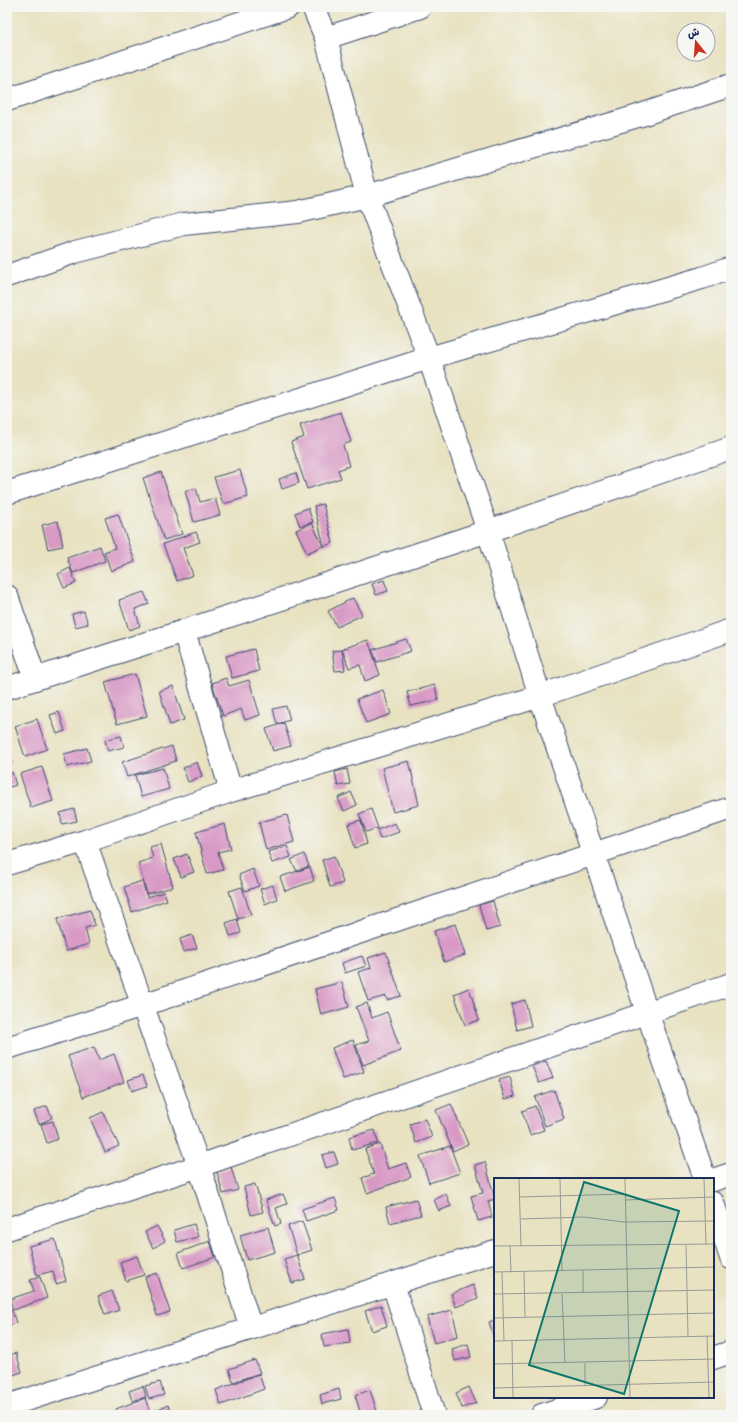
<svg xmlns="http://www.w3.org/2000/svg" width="738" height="1422" font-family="Delius,'Playpen Sans Arabic',sans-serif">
<rect width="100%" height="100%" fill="#f6f6f2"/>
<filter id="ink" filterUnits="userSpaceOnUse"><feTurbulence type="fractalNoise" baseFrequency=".025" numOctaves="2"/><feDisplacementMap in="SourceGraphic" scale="8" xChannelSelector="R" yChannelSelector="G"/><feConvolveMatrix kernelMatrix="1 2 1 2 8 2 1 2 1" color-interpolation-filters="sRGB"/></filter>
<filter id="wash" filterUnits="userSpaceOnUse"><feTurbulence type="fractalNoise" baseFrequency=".012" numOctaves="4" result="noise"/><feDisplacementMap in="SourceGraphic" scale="16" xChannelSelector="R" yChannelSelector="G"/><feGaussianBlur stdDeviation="0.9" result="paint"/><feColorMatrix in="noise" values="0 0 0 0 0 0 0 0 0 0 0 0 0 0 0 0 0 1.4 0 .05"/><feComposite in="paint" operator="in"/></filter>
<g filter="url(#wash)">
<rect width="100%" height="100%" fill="#e8e2c1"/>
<g id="blocks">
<path fill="#d899c5" d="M 341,412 L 351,442 L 343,445 L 349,466 L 338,470 L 341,478 L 307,489 L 291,442 L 304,437 L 300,425 Z
M 240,470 L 248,497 L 223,504 L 214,477 Z
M 161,472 L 182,534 L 164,540 L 143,478 Z
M 296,473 L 299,483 L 282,489 L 279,479 Z
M 196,488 L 200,502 L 215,498 L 220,515 L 194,522 L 185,491 Z
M 323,504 L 333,543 L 324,546 L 314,506 Z
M 308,508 L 313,522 L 300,526 L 295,513 Z
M 118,514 L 135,562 L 111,571 L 104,552 L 115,548 L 105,518 Z
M 58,521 L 63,546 L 48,549 L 42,525 Z
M 312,523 L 323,546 L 307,553 L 296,530 Z
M 196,532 L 200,542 L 183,548 L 193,575 L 177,581 L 163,544 Z
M 100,546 L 105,561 L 73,573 L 67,558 Z
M 70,568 L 76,583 L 64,588 L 58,574 Z
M 384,580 L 388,591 L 376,595 L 372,584 Z
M 144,592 L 149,604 L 135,609 L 140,626 L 129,630 L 119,600 Z
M 353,598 L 362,615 L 337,627 L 328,611 Z
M 84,611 L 88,624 L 75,627 L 72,614 Z
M 406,639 L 411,651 L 377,662 L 372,650 Z
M 368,640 L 380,675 L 365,681 L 360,665 L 349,668 L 342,649 Z
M 254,649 L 259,671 L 232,678 L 226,656 Z
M 342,650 L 345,670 L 335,671 L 332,651 Z
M 135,674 L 147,716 L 117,724 L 105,682 Z
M 226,678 L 229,686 L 249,680 L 260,715 L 245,720 L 241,709 L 223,716 L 212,683 Z
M 435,685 L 438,700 L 411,706 L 407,692 Z
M 173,686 L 184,720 L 170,725 L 159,691 Z
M 383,690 L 391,714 L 366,723 L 357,699 Z
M 286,706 L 290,720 L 277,724 L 273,709 Z
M 59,712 L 65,731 L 57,734 L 50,715 Z
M 37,719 L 47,749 L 25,757 L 15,726 Z
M 284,723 L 291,746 L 273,751 L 266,729 Z
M 121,736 L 124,747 L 108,751 L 105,740 Z
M 172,746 L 176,761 L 127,777 L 122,762 Z
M 87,748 L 91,761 L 67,767 L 64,754 Z
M 7,752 L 11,763 L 7,765 Z
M 409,761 L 419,805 L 393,812 L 382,768 Z
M 197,762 L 202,776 L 188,782 L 183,768 Z
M 42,767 L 53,801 L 31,808 L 20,774 Z
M 163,768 L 169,789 L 141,797 L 135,775 Z
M 347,769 L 350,784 L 338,786 L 335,772 Z
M 12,772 L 16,785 L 7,788 L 7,773 Z
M 351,792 L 357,805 L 344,811 L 338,798 Z
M 74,809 L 77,821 L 62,824 L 60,813 Z
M 371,809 L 378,828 L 366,832 L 359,814 Z
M 287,815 L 294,842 L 266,850 L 259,822 Z
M 361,820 L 367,844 L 355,848 L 348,824 Z
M 395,823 L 399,832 L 380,839 L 377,830 Z
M 225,824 L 231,849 L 218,852 L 223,870 L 207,874 L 196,832 Z
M 161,844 L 173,887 L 147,894 L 138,863 L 153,858 L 150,847 Z
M 287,846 L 291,857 L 272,863 L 268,852 Z
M 187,854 L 194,872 L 181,877 L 174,859 Z
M 304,854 L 309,866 L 297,871 L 291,860 Z
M 334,856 L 343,883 L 330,887 L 322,860 Z
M 310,867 L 314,881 L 285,891 L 280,877 Z
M 253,869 L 259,886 L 245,891 L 239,875 Z
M 142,881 L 147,897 L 164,892 L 167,900 L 132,912 L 124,887 Z
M 273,885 L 277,899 L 265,904 L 260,889 Z
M 242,887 L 251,915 L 238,919 L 229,891 Z
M 493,901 L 500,927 L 486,931 L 479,905 Z
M 90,910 L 95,925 L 85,928 L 89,944 L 66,951 L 57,919 Z
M 237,919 L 241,933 L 230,936 L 226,923 Z
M 455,924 L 465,955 L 444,962 L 434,931 Z
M 192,935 L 197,948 L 184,952 L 180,939 Z
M 386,952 L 401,996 L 387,1000 L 386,996 L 368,1001 L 358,972 L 371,968 L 368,958 Z
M 362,956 L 366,966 L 345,973 L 342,963 Z
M 342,982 L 349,1007 L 321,1015 L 315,989 Z
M 469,988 L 479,1020 L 465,1025 L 454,994 Z
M 525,1000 L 531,1026 L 517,1030 L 511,1004 Z
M 367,1003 L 372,1018 L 387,1012 L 401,1051 L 363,1065 L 356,1045 L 369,1041 L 356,1007 Z
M 353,1040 L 364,1072 L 343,1079 L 332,1048 Z
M 94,1047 L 99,1060 L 114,1054 L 124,1082 L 83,1097 L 68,1056 Z
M 546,1061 L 553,1078 L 539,1083 L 532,1066 Z
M 143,1075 L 147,1086 L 132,1091 L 128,1080 Z
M 510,1077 L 515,1096 L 505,1099 L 499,1080 Z
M 554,1090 L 564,1119 L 545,1126 L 535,1097 Z
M 451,1104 L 468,1144 L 453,1151 L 436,1110 Z
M 47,1106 L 52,1118 L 39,1124 L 34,1111 Z
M 535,1106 L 544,1130 L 530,1135 L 522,1111 Z
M 103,1112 L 119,1146 L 105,1152 L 90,1118 Z
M 425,1119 L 432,1137 L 416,1143 L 410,1124 Z
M 53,1121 L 58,1139 L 47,1143 L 41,1124 Z
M 375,1130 L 378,1143 L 352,1150 L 349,1137 Z
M 380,1144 L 388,1169 L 406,1163 L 411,1177 L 367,1193 L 362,1178 L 374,1174 L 365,1149 Z
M 450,1146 L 460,1173 L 429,1183 L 420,1156 Z
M 334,1152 L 338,1164 L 326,1168 L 322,1155 Z
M 485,1162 L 495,1199 L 488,1201 L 492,1217 L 478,1221 L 471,1196 L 483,1193 L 475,1165 Z
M 231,1167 L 238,1190 L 223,1194 L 217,1172 Z
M 255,1184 L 263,1212 L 251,1215 L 244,1187 Z
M 283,1194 L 287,1204 L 276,1208 L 281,1224 L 275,1226 L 266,1200 Z
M 446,1194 L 451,1206 L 439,1211 L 434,1200 Z
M 335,1198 L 339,1210 L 306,1221 L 302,1209 Z
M 416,1199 L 421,1215 L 390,1223 L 386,1207 Z
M 302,1221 L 312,1250 L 297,1255 L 288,1226 Z
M 194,1224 L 198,1237 L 177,1242 L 174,1230 Z
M 157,1226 L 165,1241 L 153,1248 L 145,1232 Z
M 268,1227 L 275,1252 L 247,1260 L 240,1235 Z
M 55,1239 L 66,1281 L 56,1284 L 53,1271 L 37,1275 L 29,1246 Z
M 210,1241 L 215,1257 L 183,1268 L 178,1253 Z
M 297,1255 L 305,1279 L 292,1283 L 284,1259 Z
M 137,1256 L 144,1275 L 126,1281 L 120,1262 Z
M 157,1273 L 170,1312 L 157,1316 L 145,1277 Z
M 40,1277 L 47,1298 L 13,1310 L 10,1299 L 34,1291 L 30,1280 Z
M 473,1285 L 478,1298 L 456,1307 L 451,1294 Z
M 112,1291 L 119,1310 L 105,1315 L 98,1296 Z
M 381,1305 L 387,1326 L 372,1331 L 365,1311 Z
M 12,1310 L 16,1323 L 7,1326 L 7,1311 Z
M 452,1310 L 458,1336 L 434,1343 L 427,1317 Z
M 495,1320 L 495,1338 L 494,1338 L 489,1322 Z
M 348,1329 L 350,1343 L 324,1347 L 322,1334 Z
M 468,1344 L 471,1357 L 455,1361 L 452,1349 Z
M 16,1353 L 22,1372 L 7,1377 L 7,1356 Z
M 255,1360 L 260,1373 L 233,1382 L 229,1369 Z
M 259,1374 L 264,1389 L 221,1405 L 216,1390 Z
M 160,1382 L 164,1395 L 149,1399 L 145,1386 Z
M 143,1386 L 146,1397 L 132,1401 L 129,1391 Z
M 469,1387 L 476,1403 L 462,1408 L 456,1393 Z
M 339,1389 L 341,1399 L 322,1404 L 320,1395 Z
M 370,1390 L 378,1415 L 361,1415 L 355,1395 Z
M 145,1398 L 151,1415 L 118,1415 L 116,1409 Z
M 168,1405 L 171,1415 L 154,1415 L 153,1411 Z"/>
</g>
</g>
<g filter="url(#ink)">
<use href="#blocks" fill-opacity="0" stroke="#3a4a6d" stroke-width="1"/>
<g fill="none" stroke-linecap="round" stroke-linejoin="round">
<defs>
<path id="minor" d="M 313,7 L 326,38 L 367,196 L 429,358 L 488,531 L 540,696 L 647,1012 L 705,1179
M 326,38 L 420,7
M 7,100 L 288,7
M 7,276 L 75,252 L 184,224 L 298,212 L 367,196 L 638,116 L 731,85
M 7,493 L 429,358 L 702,278 L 731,268
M 7,596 L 35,678
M 184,631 L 231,791
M 7,688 L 184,631 L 488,531 L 731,448
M 85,841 L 199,1166 L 251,1328
M 7,864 L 85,841 L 231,791 L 540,696 L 731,630
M 7,1048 L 143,1005 L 731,808
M 713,1180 L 731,1174
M 713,1203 L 731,1258
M 7,1229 L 199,1166 L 731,984
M 393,1284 L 434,1415
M 713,1358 L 731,1352
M 7,1406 L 495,1251
M 542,1415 L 596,1397"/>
</defs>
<use href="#minor" stroke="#3a4a6d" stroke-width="24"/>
<use href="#minor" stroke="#fff" stroke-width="22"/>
</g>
</g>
<g transform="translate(494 1178)">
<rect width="220" height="220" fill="#e8e2c1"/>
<path fill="none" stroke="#969a99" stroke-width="1" d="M 25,1 L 27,68M 66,1 L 68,93M 131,1 L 136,219M 210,1 L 212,66M 26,19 L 130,16M 131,22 L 220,19M 27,41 L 90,39 L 130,44 L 220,43M 192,67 L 194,158M 0,68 L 220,66M 16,68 L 17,94M 0,94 L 220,89M 8,94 L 10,163M 30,94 L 31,139M 89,115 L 89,92M 0,116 L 220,112M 68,116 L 71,185M 0,140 L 220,135M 213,158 L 215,219M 0,163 L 220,158M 18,163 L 19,219M 91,185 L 91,208M 0,186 L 220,181M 0,210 L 220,204"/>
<path fill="#0f766e" fill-opacity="0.15" stroke="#0f766e" stroke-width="2" d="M 90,4 L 185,33 L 130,216 L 35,187 Z"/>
<rect width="220" height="220" fill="none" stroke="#1b2f5e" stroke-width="2"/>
</g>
<rect width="738" height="1422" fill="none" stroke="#f6f6f2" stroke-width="24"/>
<g transform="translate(696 42) rotate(343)"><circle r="19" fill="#f6f6f2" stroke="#9ea6b7"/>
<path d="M0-3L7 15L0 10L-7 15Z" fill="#c8321e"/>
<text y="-6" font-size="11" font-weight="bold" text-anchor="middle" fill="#1b2f5e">ش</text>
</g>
</svg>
